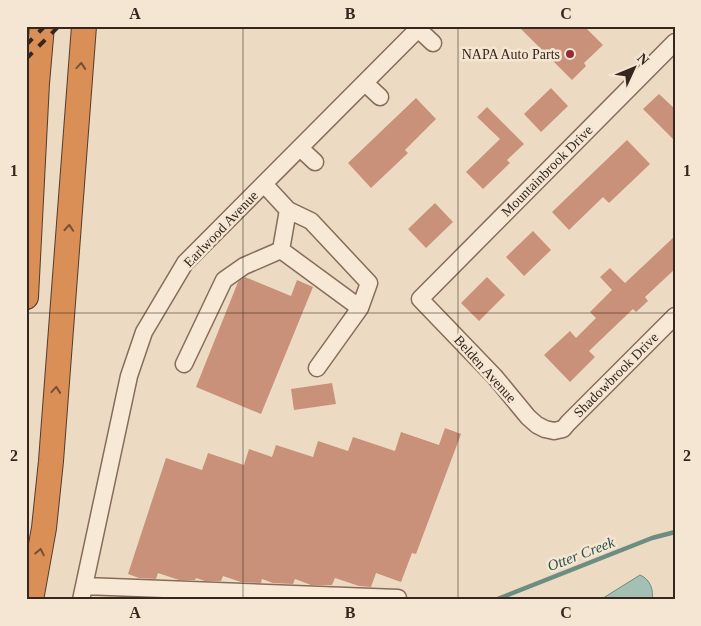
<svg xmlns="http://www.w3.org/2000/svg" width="701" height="626" font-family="'Times New Roman',serif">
<rect width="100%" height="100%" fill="#ecdbc2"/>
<path fill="#a4bfb4" stroke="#6c8d81" d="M 640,575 C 650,579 654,590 652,600 L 600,600 Z"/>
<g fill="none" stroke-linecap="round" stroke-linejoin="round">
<path stroke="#6c8d81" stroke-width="4.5" d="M 495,600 L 652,538 L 675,532"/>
</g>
<path fill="#c99179" d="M 518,26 L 584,26 L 603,45 L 584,63 L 586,66 L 572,80 Z
M 551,88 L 568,106 L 541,132 L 524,114 Z
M 659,94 L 675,109 L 675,141 L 643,109 Z
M 416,98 L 436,119 L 405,150 L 408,153 L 371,188 L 348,163 Z
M 487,107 L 524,144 L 507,160 L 510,163 L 483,189 L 466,172 L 500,139 L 477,117 Z
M 627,140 L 650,164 L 609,203 L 603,197 L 569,230 L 552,212 Z
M 435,203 L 453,222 L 426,248 L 408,229 Z
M 533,231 L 551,250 L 524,276 L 506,257 Z
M 675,236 L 675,269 L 645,297 L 648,301 L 636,312 L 633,309 L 589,351 L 595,357 L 570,382 L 544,355 L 570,331 L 576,338 L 596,318 L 590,312 L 612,290 L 600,277 L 610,268 L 625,283 Z
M 245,277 L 291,296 L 297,280 L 313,287 L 261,414 L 196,387 L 238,282 Z
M 487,277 L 505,295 L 479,321 L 461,303 Z
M 332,383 L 336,404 L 294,410 L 291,389 Z
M 445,428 L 461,434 L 416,554 L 412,553 L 401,582 L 376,573 L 371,587 L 359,586 L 335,578 L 332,585 L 311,585 L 295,579 L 293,584 L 273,583 L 262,579 L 261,583 L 241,582 L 223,576 L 221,581 L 205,581 L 196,578 L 195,580 L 179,580 L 158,573 L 156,579 L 139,578 L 128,574 L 166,458 L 202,470 L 208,453 L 244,465 L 249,449 L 272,457 L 276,445 L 313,457 L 318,441 L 348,451 L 353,437 L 395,451 L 401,432 L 439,445 Z"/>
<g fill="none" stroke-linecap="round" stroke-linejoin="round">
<defs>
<path id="minor" d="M 418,29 L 433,43
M 675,42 L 420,299 L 495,377 L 528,417 L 537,425 L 545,429 L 554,431 L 563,429 L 568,423 L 675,316
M 365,83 L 380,97
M 300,148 L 315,162
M 264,184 L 288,210 L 311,221 L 369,283 L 360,308 L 317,368
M 281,250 L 360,308
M 184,364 L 224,280 L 244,266 L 281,250 L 288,210
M 84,586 L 398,598
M 81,600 L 129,376 L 144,332 L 185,263 L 421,26"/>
<path id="highway" d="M 26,297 L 37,83 L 42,26
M 31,600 L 44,528 L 51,461 L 84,26"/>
</defs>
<use href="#minor" stroke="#866c5a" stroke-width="19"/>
<use href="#highway" stroke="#533b2e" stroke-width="26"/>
<use href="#minor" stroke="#f7e9d5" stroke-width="16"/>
<use href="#highway" stroke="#d98f55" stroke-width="24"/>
<path stroke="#36261e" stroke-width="4" stroke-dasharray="9 9" stroke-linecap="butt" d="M 26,45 L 45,26
M 26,59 L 59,26"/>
</g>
<defs><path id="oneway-chevron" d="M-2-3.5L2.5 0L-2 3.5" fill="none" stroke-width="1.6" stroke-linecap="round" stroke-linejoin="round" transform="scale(1.25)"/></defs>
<g stroke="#775034">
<use href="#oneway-chevron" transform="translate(81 66) rotate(-85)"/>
<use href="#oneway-chevron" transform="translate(69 228) rotate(-86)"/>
<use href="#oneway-chevron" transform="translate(56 390) rotate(-85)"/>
<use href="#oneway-chevron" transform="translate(40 552) rotate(-79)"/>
</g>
<path fill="none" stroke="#36261e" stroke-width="1" stroke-opacity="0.55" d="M 243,26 L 243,600M 458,26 L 458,600M 26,313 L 675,313"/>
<circle fill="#922c39" stroke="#f4e6d2" stroke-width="2" cx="570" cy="54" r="5"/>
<g text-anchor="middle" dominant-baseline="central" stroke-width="5" stroke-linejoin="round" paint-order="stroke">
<g font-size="14" fill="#36261e" stroke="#f4e6d2" text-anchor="end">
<text x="560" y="54">NAPA Auto Parts</text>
</g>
<g font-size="14" fill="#36261e" stroke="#f4e6d2">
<text transform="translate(547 171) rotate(-45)">Mountainbrook Drive</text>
<text transform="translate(221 229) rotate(-46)">Earlwood Avenue</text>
<text transform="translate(485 369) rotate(48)">Belden Avenue</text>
<text transform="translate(616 375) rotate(-45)">Shadowbrook Drive</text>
</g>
<g font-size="15" font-style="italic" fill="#2d554e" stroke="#f4e6d2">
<text transform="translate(581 554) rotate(-21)">Otter Creek</text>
</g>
</g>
<rect width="701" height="626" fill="none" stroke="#f4e6d2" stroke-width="55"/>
<g transform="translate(634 68) rotate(46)" stroke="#f4e6d2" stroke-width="4" paint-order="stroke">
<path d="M0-4L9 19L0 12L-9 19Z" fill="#36261e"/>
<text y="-8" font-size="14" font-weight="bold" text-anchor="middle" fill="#36261e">N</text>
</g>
<rect x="28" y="28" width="646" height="570" fill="none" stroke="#36261e" stroke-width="2"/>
<g font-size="16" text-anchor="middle" font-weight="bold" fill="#36261e">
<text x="135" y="19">A</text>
<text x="350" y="19">B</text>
<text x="566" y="19">C</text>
<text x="14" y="176">1</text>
<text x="687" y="176">1</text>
<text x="14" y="461">2</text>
<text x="687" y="461">2</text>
<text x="135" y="618">A</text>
<text x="350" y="618">B</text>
<text x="566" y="618">C</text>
</g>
</svg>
